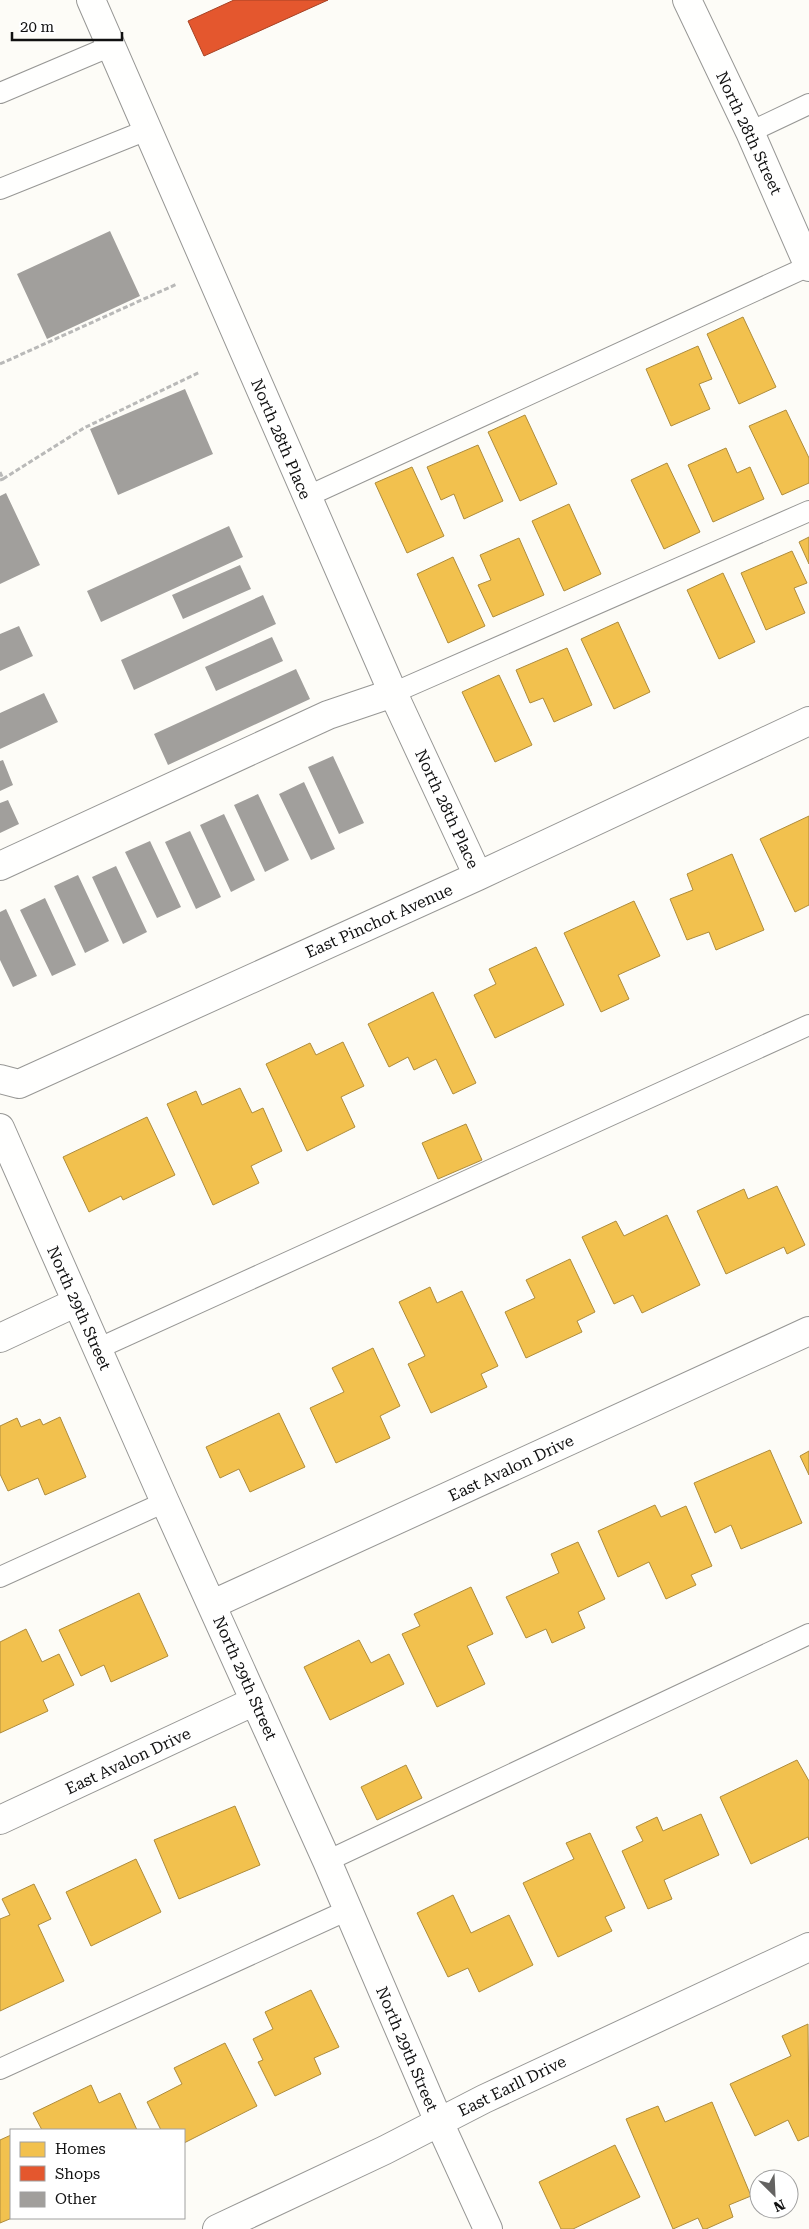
<svg xmlns="http://www.w3.org/2000/svg" width="809" height="2229" font-family="'Roboto Serif',serif">
<rect width="100%" height="100%" fill="#fdfcf7"/>
<path fill="#f2c14e" stroke="#ae8c3c" d="M 743,317 L 776,387 L 739,404 L 707,334 Z
M 698,346 L 712,379 L 699,384 L 710,409 L 671,426 L 646,369 Z
M 786,410 L 809,458 L 809,483 L 782,495 L 749,426 Z
M 525,415 L 557,484 L 520,501 L 488,432 Z
M 478,445 L 503,501 L 464,519 L 454,494 L 441,500 L 427,467 Z
M 726,448 L 737,473 L 750,467 L 764,499 L 713,522 L 688,465 Z
M 667,463 L 700,532 L 664,549 L 631,480 Z
M 412,467 L 444,536 L 407,553 L 375,483 Z
M 569,504 L 601,574 L 564,591 L 532,521 Z
M 809,537 L 809,564 L 799,542 Z
M 519,538 L 544,595 L 493,617 L 478,585 L 491,580 L 480,555 Z
M 792,551 L 807,583 L 794,588 L 805,613 L 766,630 L 741,573 Z
M 453,557 L 485,626 L 448,643 L 417,574 Z
M 723,573 L 755,642 L 719,659 L 687,590 Z
M 618,622 L 650,692 L 614,709 L 581,639 Z
M 567,648 L 592,705 L 554,722 L 543,698 L 530,703 L 516,670 Z
M 499,675 L 532,745 L 495,762 L 462,692 Z
M 809,816 L 809,905 L 795,912 L 760,839 Z
M 732,854 L 764,930 L 716,950 L 709,932 L 687,940 L 670,899 L 693,890 L 687,874 Z
M 634,901 L 660,956 L 618,975 L 629,999 L 601,1012 L 564,933 Z
M 536,947 L 564,1005 L 495,1038 L 474,995 L 496,984 L 489,969 Z
M 433,992 L 476,1083 L 453,1094 L 436,1059 L 414,1070 L 408,1057 L 389,1067 L 368,1024 Z
M 343,1042 L 364,1086 L 341,1097 L 355,1127 L 307,1151 L 266,1064 L 310,1043 L 316,1055 Z
M 240,1088 L 252,1113 L 263,1108 L 282,1151 L 251,1166 L 259,1183 L 213,1205 L 167,1104 L 196,1091 L 202,1105 Z
M 147,1117 L 175,1175 L 123,1200 L 121,1196 L 89,1212 L 63,1157 Z
M 466,1124 L 482,1160 L 438,1179 L 422,1143 Z
M 777,1186 L 805,1245 L 787,1254 L 784,1247 L 726,1274 L 697,1211 L 744,1189 L 748,1199 Z
M 667,1215 L 700,1285 L 642,1313 L 633,1295 L 614,1304 L 582,1237 L 616,1221 L 624,1236 Z
M 570,1259 L 595,1312 L 577,1321 L 582,1332 L 526,1358 L 505,1312 L 535,1298 L 526,1280 Z
M 430,1287 L 437,1303 L 462,1291 L 498,1366 L 481,1374 L 487,1387 L 431,1413 L 408,1364 L 425,1356 L 399,1302 Z
M 373,1348 L 400,1406 L 380,1416 L 390,1438 L 336,1463 L 310,1408 L 344,1392 L 332,1368 Z
M 279,1413 L 305,1467 L 250,1492 L 239,1469 L 220,1478 L 206,1447 Z
M 60,1417 L 86,1477 L 45,1495 L 38,1478 L 8,1491 L 0,1474 L 0,1426 L 17,1418 L 21,1427 L 40,1419 L 43,1425 Z
M 770,1450 L 802,1523 L 741,1549 L 731,1525 L 715,1533 L 694,1483 Z
M 809,1451 L 809,1475 L 800,1456 Z
M 655,1505 L 661,1517 L 686,1506 L 712,1566 L 691,1575 L 696,1585 L 666,1599 L 649,1562 L 618,1577 L 598,1531 Z
M 578,1542 L 605,1599 L 578,1612 L 585,1628 L 552,1643 L 546,1629 L 526,1638 L 506,1597 L 559,1573 L 551,1554 Z
M 471,1587 L 493,1634 L 467,1646 L 485,1684 L 437,1707 L 402,1634 L 420,1626 L 414,1614 Z
M 139,1593 L 168,1656 L 111,1682 L 104,1665 L 81,1676 L 59,1630 Z
M 26,1629 L 42,1662 L 59,1654 L 74,1685 L 43,1700 L 48,1711 L 0,1733 L 0,1642 Z
M 359,1640 L 371,1663 L 389,1654 L 404,1684 L 330,1720 L 304,1667 Z
M 797,1760 L 809,1781 L 809,1840 L 808,1837 L 751,1864 L 720,1797 Z
M 406,1765 L 422,1798 L 377,1820 L 361,1787 Z
M 235,1806 L 260,1865 L 179,1899 L 154,1840 Z
M 701,1814 L 719,1855 L 664,1880 L 672,1899 L 648,1909 L 622,1851 L 643,1841 L 636,1827 L 657,1817 L 663,1831 Z
M 590,1833 L 625,1908 L 605,1917 L 612,1931 L 558,1957 L 523,1883 L 574,1859 L 566,1843 Z
M 136,1859 L 161,1912 L 91,1946 L 66,1892 Z
M 34,1884 L 51,1919 L 38,1925 L 64,1981 L 0,2011 L 0,1919 L 10,1915 L 2,1899 Z
M 453,1895 L 471,1933 L 509,1915 L 533,1965 L 479,1992 L 468,1968 L 448,1977 L 417,1913 Z
M 311,1990 L 339,2047 L 314,2058 L 321,2074 L 275,2096 L 258,2062 L 263,2060 L 253,2039 L 273,2029 L 265,2012 Z
M 808,2024 L 809,2136 L 798,2141 L 788,2120 L 755,2136 L 730,2084 L 791,2056 L 782,2036 Z
M 225,2043 L 257,2106 L 184,2143 L 184,2130 L 161,2130 L 147,2102 L 182,2084 L 174,2068 Z
M 91,2085 L 99,2103 L 120,2093 L 137,2130 L 42,2130 L 33,2113 Z
M 712,2102 L 751,2196 L 729,2205 L 733,2217 L 706,2229 L 703,2229 L 698,2218 L 673,2229 L 626,2119 L 658,2106 L 665,2122 Z
M 11,2135 L 12,2218 L 0,2223 L 0,2140 Z
M 615,2145 L 640,2197 L 573,2229 L 561,2229 L 539,2182 Z"/>
<path fill="#e4572e" stroke="#a54225" d="M 234,0 L 328,0 L 204,56 L 188,21 Z"/>
<path fill="#a19f9c" d="M 110,231 L 140,296 L 47,339 L 17,274 Z
M 185,389 L 213,454 L 118,495 L 90,429 Z
M 6,493 L 40,565 L 0,584 L 0,496 Z
M 229,526 L 243,557 L 101,622 L 87,591 Z
M 240,565 L 251,589 L 183,619 L 172,595 Z
M 263,595 L 276,624 L 134,690 L 121,660 Z
M 19,626 L 33,656 L 0,671 L 0,634 Z
M 272,637 L 283,661 L 216,691 L 205,667 Z
M 296,669 L 310,699 L 168,765 L 154,734 Z
M 44,693 L 58,722 L 0,749 L 0,713 Z
M 333,756 L 364,823 L 339,834 L 308,767 Z
M 3,760 L 13,785 L 0,791 L 0,761 Z
M 304,782 L 335,849 L 311,860 L 279,794 Z
M 258,794 L 289,860 L 265,872 L 234,805 Z
M 8,800 L 19,824 L 0,833 L 0,803 Z
M 224,814 L 255,880 L 231,892 L 200,825 Z
M 190,831 L 221,897 L 196,909 L 165,842 Z
M 150,841 L 181,907 L 157,918 L 125,852 Z
M 116,866 L 147,932 L 123,944 L 92,877 Z
M 78,875 L 109,941 L 85,953 L 54,886 Z
M 45,898 L 76,965 L 52,976 L 20,910 Z
M 6,909 L 37,976 L 13,987 L 0,960 L 0,912 Z"/>
<g fill="none" stroke-linecap="round" stroke-linejoin="round">
<defs>
<path id="service" d="M 0,93 L 111,46
M 750,132 L 809,104
M 0,189 L 147,130
M 306,497 L 809,266
M 393,693 L 809,511
M 97,1349 L 809,1025
M 0,1577 L 165,1502
M 327,1861 L 809,1634
M 0,2069 L 348,1910"/>
<path id="minor" d="M 91,0 L 393,693 L 478,876
M 0,866 L 328,715 L 393,693
M 0,1079 L 19,1084 L 478,876 L 809,721
M 0,1128 L 165,1502 L 327,1861 L 439,2122 L 488,2229
M 0,1338 L 77,1302
M 213,1604 L 809,1331
M 0,1820 L 255,1701
M 217,2229 L 385,2150 L 484,2099 L 809,1947"/>
<path id="tertiary" d="M 687,0 L 750,132 L 809,267"/>
</defs>
<use href="#service" stroke="#979795" stroke-width="22"/>
<use href="#minor" stroke="#979795" stroke-width="30"/>
<use href="#tertiary" stroke="#979795" stroke-width="30"/>
<path stroke="#b9b9b8" stroke-width="3" stroke-dasharray="5 2.5" stroke-linecap="butt" d="M 0,364 L 177,284
M 0,472 L 3,479 L 0,480
M 3,479 L 84,428 L 200,372"/>
<use href="#service" stroke="#fffffe" stroke-width="20"/>
<use href="#minor" stroke="#fffffe" stroke-width="28"/>
<use href="#tertiary" stroke="#fffffe" stroke-width="28"/>
</g>
<g text-anchor="middle" dominant-baseline="central" stroke-width="5" stroke-linejoin="round" paint-order="stroke">
<g font-size="16" fill="#111" stroke="#fff">
<text transform="translate(749 133) rotate(65)">North 28th Street</text>
<text transform="translate(281 439) rotate(67)">North 28th Place</text>
<text transform="translate(447 809) rotate(65)">North 28th Place</text>
<text transform="translate(379 921) rotate(-24)">East Pinchot Avenue</text>
<text transform="translate(79 1308) rotate(66)">North 29th Street</text>
<text transform="translate(511 1468) rotate(-25)">East Avalon Drive</text>
<text transform="translate(245 1678) rotate(66)">North 29th Street</text>
<text transform="translate(128 1761) rotate(-25)">East Avalon Drive</text>
<text transform="translate(407 2049) rotate(67)">North 29th Street</text>
<text transform="translate(512 2086) rotate(-26)">East Earll Drive</text>
</g>
</g>
<rect x="10" y="2129" width="175" height="90" fill="#ffffff" stroke="#a0a0a0"/>
<rect x="20" y="2142" width="25" height="15" fill="#f2c14e" stroke="#a0a0a0"/>
<text x="55" y="2154" font-size="15" fill="#111111">Homes</text>
<rect x="20" y="2166" width="25" height="15" fill="#e4572e" stroke="#a0a0a0"/>
<text x="55" y="2179" font-size="15" fill="#111111">Shops</text>
<rect x="20" y="2192" width="25" height="15" fill="#a19f9c" stroke="#a0a0a0"/>
<text x="55" y="2204" font-size="15" fill="#111111">Other</text>
<g transform="translate(774 2194) rotate(156)"><circle r="24" fill="#ffffff" stroke="#a0a0a0"/>
<path d="M0-4L9 19L0 12L-9 19Z" fill="#646362"/>
<text y="-8" font-size="14" font-weight="bold" text-anchor="middle" fill="#111111">N</text>
</g>
<path d="M12 32v8h110v-8" fill="none" stroke="#111111" stroke-width="2.5"/>
<text x="20" y="32" font-size="15" fill="#111111" stroke="#ffffff" stroke-width="4" paint-order="stroke">20 m</text>
</svg>
